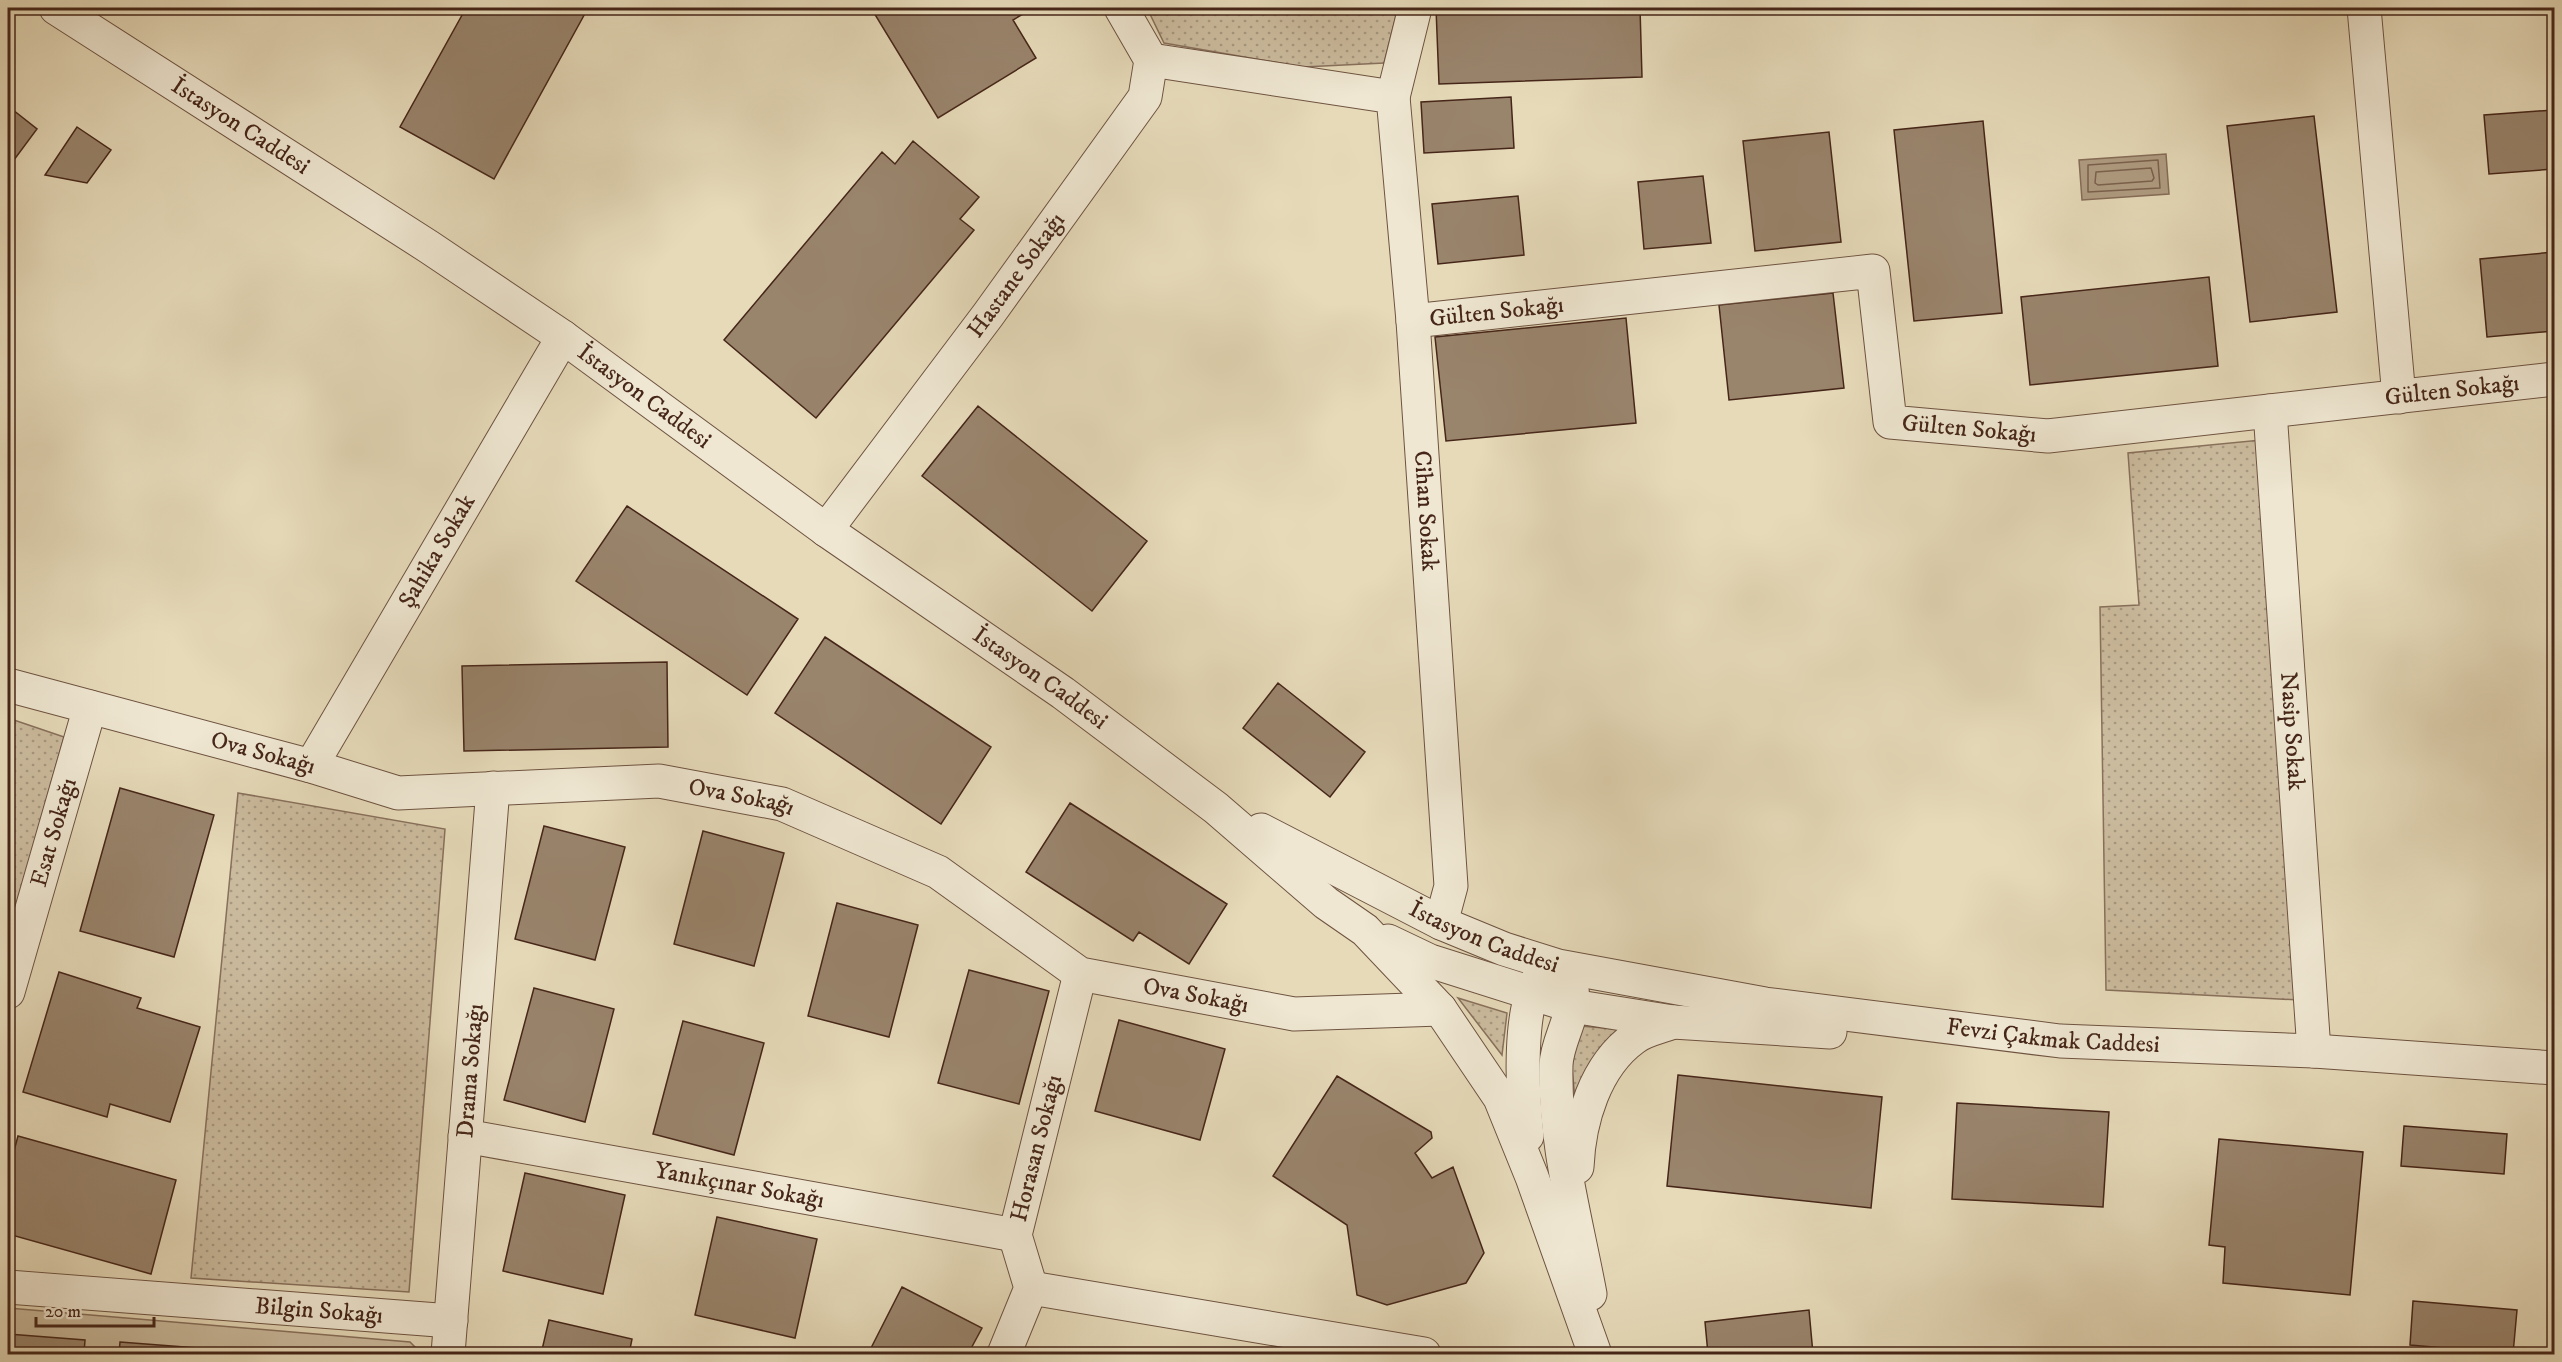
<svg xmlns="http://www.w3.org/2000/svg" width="2562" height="1362" font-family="'IM FELL DW Pica',serif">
<defs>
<pattern id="grass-dots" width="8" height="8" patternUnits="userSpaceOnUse" patternTransform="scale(1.5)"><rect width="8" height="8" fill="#cbbb9e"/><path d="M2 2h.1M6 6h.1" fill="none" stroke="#a79880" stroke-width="1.8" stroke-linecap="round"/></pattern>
</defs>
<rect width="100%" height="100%" fill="#e6dab9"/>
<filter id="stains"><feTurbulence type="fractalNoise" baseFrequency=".00333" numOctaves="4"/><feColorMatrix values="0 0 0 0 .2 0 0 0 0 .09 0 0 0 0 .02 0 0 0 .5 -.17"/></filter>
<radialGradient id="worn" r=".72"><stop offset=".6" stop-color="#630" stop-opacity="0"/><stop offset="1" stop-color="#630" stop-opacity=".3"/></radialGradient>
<path fill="url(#grass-dots)" stroke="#88705c" stroke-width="1.5" d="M 1147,8 L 1398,8 L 1384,63 L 1303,67 L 1164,43 Z
M 2261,440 L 2299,1000 L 2106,990 L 2100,607 L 2139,605 L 2128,453 Z
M 8,718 L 64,737 L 8,936 Z
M 238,793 L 445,829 L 409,1292 L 191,1278 Z
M 1458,998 L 1507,1013 L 1502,1055 Z
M 1580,1026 L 1628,1030 L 1575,1099 L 1571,1058 Z"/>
<path fill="#cbbb9e" stroke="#88705c" stroke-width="1.5" d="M 8,1308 L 410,1342 L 422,1354 L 8,1354 Z"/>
<path fill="#b09d83" stroke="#866d59" stroke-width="1.5" d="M 2166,154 L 2169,194 L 2082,200 L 2079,160 Z"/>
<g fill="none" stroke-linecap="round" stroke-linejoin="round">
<path stroke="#7b624e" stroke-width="1.5" d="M 2158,160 L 2160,188 L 2088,192 L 2088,165 Z
M 2151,168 L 2154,178 L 2152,181 L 2098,185 L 2095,183 L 2096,172 Z"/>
</g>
<path fill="#99846c" stroke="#462619" stroke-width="1.5" d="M 466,8 L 588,8 L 494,179 L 400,127 Z
M 871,8 L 1019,8 L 1023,14 L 1013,20 L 1036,58 L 938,118 Z
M 1436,8 L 1640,8 L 1642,77 L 1439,84 Z
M 1511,97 L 1514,148 L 1424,153 L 1421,102 Z
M 8,106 L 37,129 L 8,168 Z
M 2554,110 L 2554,169 L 2489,174 L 2484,115 Z
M 2314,116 L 2337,312 L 2250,322 L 2227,126 Z
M 1983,121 L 2002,313 L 1914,321 L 1894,130 Z
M 77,127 L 111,150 L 87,183 L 45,175 Z
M 1829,132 L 1841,242 L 1755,251 L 1743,141 Z
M 913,141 L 979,197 L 960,219 L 974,230 L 816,418 L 724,340 L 882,152 L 895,164 Z
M 1703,176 L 1711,243 L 1644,249 L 1638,182 Z
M 1518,196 L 1524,255 L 1438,264 L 1432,204 Z
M 2554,252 L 2554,331 L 2487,337 L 2480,259 Z
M 2209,277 L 2218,366 L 2030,385 L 2021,297 Z
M 1833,293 L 1844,388 L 1729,400 L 1719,305 Z
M 1626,318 L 1636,423 L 1446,441 L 1435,337 Z
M 978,406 L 1147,541 L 1092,611 L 922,476 Z
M 627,506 L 798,619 L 747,695 L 576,581 Z
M 825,637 L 991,747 L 941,824 L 775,713 Z
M 667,662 L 668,747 L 464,751 L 462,666 Z
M 1278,683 L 1365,752 L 1330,797 L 1243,728 Z
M 120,788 L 214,815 L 174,957 L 80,931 Z
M 1070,803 L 1227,904 L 1189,964 L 1139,932 L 1133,941 L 1026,872 Z
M 544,826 L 625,847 L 595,960 L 515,939 Z
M 703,831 L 784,853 L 754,966 L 674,944 Z
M 837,903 L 918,925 L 889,1037 L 808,1016 Z
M 969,970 L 1049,991 L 1019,1104 L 938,1083 Z
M 59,972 L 141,998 L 137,1008 L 200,1027 L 170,1122 L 110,1104 L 107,1117 L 23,1092 Z
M 534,988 L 614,1009 L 585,1122 L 504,1100 Z
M 1119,1020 L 1225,1049 L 1200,1140 L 1095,1111 Z
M 683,1021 L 764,1043 L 734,1155 L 653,1134 Z
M 1678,1075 L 1882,1097 L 1871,1208 L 1667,1186 Z
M 1337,1076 L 1431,1132 L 1432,1138 L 1415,1153 L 1432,1178 L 1453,1167 L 1484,1253 L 1466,1283 L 1387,1305 L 1357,1295 L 1347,1225 L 1273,1176 Z
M 1957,1103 L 2109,1112 L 2103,1207 L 1952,1199 Z
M 2404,1126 L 2507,1134 L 2504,1174 L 2401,1166 Z
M 18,1136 L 176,1180 L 151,1274 L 8,1234 L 8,1173 Z
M 2219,1139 L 2363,1152 L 2350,1295 L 2223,1283 L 2225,1247 L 2209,1245 Z
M 525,1173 L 625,1195 L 603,1294 L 503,1271 Z
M 717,1217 L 817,1239 L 795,1338 L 695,1315 Z
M 902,1287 L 982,1328 L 968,1354 L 868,1354 Z
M 2413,1301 L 2517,1310 L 2513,1354 L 2410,1345 Z
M 1809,1310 L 1813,1354 L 1708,1354 L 1705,1322 Z
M 549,1320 L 632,1339 L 629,1354 L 541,1354 Z
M 8,1334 L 85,1340 L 84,1354 L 8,1354 Z
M 120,1342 L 236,1351 L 236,1354 L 119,1354 Z
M 1135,1350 L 1162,1354 L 1134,1354 Z
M 2191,1351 L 2230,1354 L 2191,1354 Z"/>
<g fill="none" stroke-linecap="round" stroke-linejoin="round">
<defs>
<g id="minor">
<path id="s1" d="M 56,8 L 429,247 L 563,337 L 826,530 L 1063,693 L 1216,808 L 1326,903 L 1365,930 L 1440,1009 L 1500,1098 L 1532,1177 L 1595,1354"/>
<path d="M 2364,8 L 2399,397"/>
<path id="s2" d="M 1151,60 L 1393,97 L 1413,321 L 1451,886 L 1441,923"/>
<path d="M 1393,97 L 1415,8"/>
<path id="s3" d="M 1413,321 L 1873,271 L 1890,422 L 2048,436 L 2554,379"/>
<path id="s4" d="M 2270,411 L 2314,1051"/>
<path id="s5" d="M 826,530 L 988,315 L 1145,97 L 1151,60 L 1121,8"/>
<path id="s6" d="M 8,685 L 311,766 L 398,793 L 659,781 L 782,804 L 938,872 L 1080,974 L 1294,1014 L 1440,1009"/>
<path id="s7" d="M 311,766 L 563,337"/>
<path id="s8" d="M 1261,830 L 1441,923 L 1504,949 L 1558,966 L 1765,1004 L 2060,1041 L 2314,1051 L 2554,1068"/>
<path d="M 1388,941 L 1430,961 L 1572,1006 L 1673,1022 L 1830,1032"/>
<path d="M 1571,985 C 1579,1011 1557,1038 1556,1065 C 1554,1141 1576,1219 1590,1294"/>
<path id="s9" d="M 8,992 L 90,707"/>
<path id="s10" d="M 465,1136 L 1015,1235"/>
<path d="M 1527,1136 C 1523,1099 1516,1001 1543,973"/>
<path d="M 1577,1167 C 1579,1121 1595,1066 1634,1038 C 1644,1030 1661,1027 1673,1022"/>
<path id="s11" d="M 8,1287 L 451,1321"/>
<path d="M 1031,1288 L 1424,1354"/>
<path id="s12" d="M 448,1354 L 493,788"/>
<path id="s13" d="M 1004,1354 L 1031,1288 L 1015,1235 L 1080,974"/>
</g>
</defs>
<use href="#minor" stroke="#6e5341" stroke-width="35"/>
<use href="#minor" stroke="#efe7d2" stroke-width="33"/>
</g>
<g text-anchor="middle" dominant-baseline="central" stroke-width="6" stroke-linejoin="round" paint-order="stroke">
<g font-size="24" fill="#462619" stroke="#efe7d2">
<text stroke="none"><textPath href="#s1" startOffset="219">İstasyon Caddesi</textPath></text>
<text stroke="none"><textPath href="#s5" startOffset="318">Hastane Sokağı</textPath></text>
<text stroke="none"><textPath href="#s3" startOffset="84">Gülten Sokağı</textPath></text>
<text stroke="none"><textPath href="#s3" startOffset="1180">Gülten Sokağı</textPath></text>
<text stroke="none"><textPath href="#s1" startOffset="705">İstasyon Caddesi</textPath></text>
<text stroke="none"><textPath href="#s3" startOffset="694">Gülten Sokağı</textPath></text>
<text stroke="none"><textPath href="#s2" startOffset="660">Cihan Sokak</textPath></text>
<text stroke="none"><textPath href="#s7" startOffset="249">Şahika Sokak</textPath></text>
<text stroke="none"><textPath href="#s1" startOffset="1191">İstasyon Caddesi</textPath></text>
<text stroke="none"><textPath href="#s4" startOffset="321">Nasip Sokak</textPath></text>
<text stroke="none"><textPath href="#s6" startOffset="264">Ova Sokağı</textPath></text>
<text stroke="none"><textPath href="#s6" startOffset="750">Ova Sokağı</textPath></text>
<text stroke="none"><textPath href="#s9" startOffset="166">Esat Sokağı</textPath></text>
<text stroke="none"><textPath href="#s8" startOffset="248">İstasyon Caddesi</textPath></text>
<text stroke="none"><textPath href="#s6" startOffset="1254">Ova Sokağı</textPath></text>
<text stroke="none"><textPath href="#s8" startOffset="828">Fevzi Çakmak Caddesi</textPath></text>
<text stroke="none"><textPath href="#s12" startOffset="284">Drama Sokağı</textPath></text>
<text stroke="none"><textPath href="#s13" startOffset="216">Horasan Sokağı</textPath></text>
<text stroke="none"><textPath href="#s10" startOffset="279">Yanıkçınar Sokağı</textPath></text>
<text stroke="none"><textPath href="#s11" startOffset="312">Bilgin Sokağı</textPath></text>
</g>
</g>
<rect width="2562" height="1362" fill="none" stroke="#e6dab9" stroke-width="30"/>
<rect x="9" y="9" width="2544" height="1344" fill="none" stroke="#462619" stroke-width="3"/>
<rect x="15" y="15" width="2532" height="1332" fill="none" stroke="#462619" stroke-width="1.5"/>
<path d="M36 1317v9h118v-9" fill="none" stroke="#462619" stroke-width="3"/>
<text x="45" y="1317" font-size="18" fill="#462619" stroke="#efe7d2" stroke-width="4.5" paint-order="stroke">20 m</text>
<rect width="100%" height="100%" filter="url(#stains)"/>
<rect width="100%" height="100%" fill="url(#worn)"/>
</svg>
